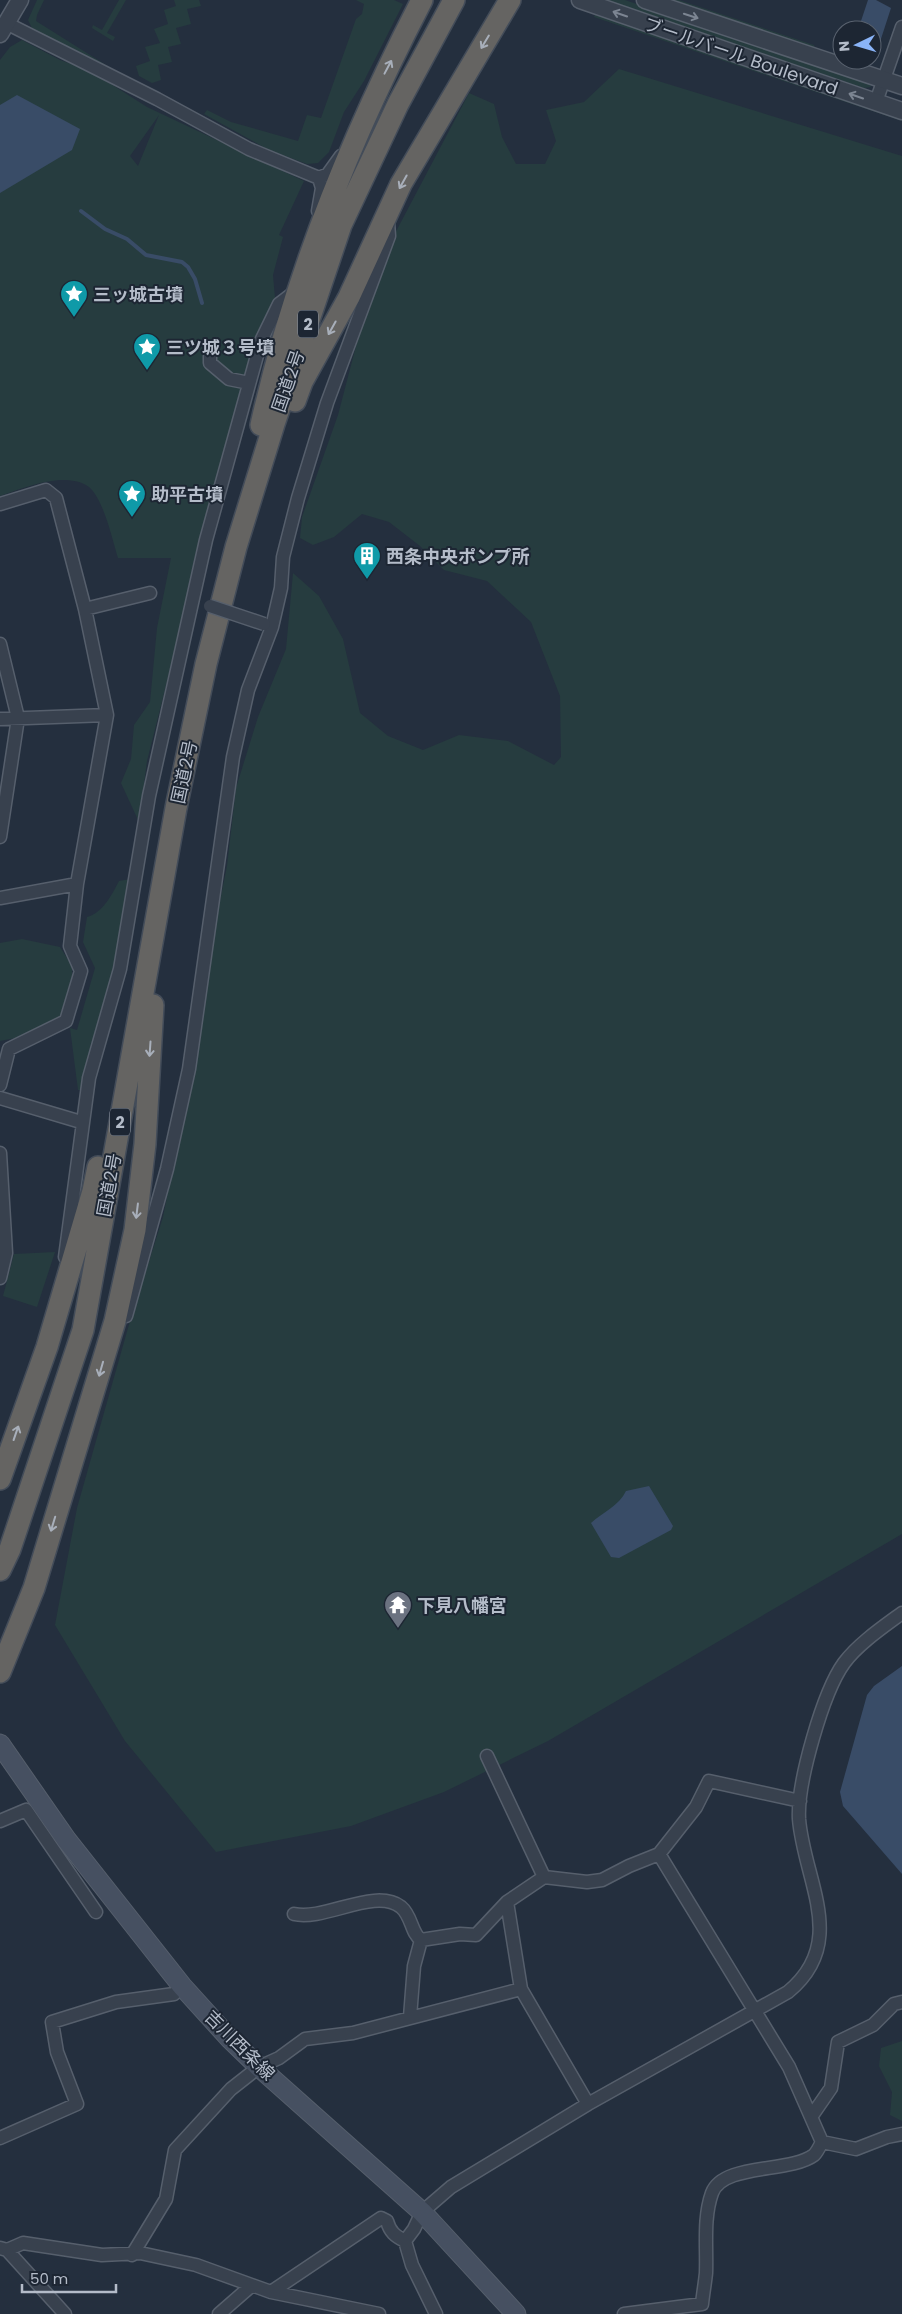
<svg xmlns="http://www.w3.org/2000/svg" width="902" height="2314" font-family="Poppins,'Noto Sans JP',sans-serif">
<rect width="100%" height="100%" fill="#242f3e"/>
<path fill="#263c3f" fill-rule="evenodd" d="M 37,0 L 44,0 L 37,15 L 36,21 L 125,77 L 32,28 L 28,20 Z
M 119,0 L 126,0 L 107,33 L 115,37 L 113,41 L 92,28 L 93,25 L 102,30 Z
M 174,0 L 199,0 L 201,6 L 187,9 L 191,24 L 176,28 L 181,44 L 168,47 L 172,62 L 158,65 L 161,80 L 152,83 L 139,76 L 136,66 L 150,61 L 145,47 L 160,43 L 154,29 L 168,24 L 164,10 L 176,6 Z
M 356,0 L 394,0 L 403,4 L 364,81 L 344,112 L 329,152 L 318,163 L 307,164 L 269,150 L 204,114 L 207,110 L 231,122 L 298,141 L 307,115 L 321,118 L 356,19 L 362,14 L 364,4 Z
M 607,0 L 625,0 L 869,83 L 871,87 L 864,88 Z
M 660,0 L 679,0 L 814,45 L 815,48 Z
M 596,12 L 902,114 L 902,121 L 594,17 Z
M 22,40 L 60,60 L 89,70 L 147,107 L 304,181 L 279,235 L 283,237 L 273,275 L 275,298 L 269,310 L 210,501 L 194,560 L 180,630 L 147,761 L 139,822 L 121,783 L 131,759 L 134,725 L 150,702 L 157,628 L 171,558 L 118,558 C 112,539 104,500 89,487 C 66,470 23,488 0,496 L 0,60 L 10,47 ZM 159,115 L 138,166 L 130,156 Z
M 619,69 L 902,156 L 902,1534 L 548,1741 L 444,1792 L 351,1826 L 216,1852 L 125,1741 L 55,1625 L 77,1508 L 128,1328 L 163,1217 L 181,1126 L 193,1034 L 227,866 L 236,788 L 258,717 L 286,649 L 293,573 L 319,596 L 343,639 L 360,713 L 388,736 L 423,750 L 459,735 L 508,741 L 554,765 L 561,757 L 560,696 L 531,622 L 487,581 L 444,570 L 420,546 L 389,522 L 362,514 L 334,537 L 313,545 L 300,538 L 302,517 L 338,415 L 361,327 L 392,239 L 469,93 L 494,104 L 502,137 L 516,164 L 545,164 L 556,141 L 546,110 L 584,102 Z
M 131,879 L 126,930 L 98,1040 L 91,1043 L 82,1090 L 78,1090 L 70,1028 L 77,1030 L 95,968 L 83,942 L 87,917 C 102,914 113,893 119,881 Z
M 22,939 L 60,947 L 72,966 L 72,976 L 60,1017 L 15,1038 L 0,1041 L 0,943 Z
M 55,1252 L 37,1307 L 3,1296 L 14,1254 Z
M 902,2041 L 902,2121 L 890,2115 L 892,2092 L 879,2066 L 881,2048 Z"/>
<path fill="#394c67" d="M 868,0 L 876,0 L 891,8 L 879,45 L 875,46 L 872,45 L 872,30 L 858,30 Z
M 17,95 L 80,129 L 72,150 L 0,193 L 0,105 Z
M 649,1486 L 673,1526 L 671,1530 L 619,1558 L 611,1557 L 591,1523 C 603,1512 619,1506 626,1491 Z
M 902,1666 L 902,1874 L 843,1806 L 840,1792 L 867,1695 L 874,1686 Z"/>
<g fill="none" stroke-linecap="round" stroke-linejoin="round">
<path stroke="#394c67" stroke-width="4" d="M 81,211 L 105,229 L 127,239 L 146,255 L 182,262 L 188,267 L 195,279 L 202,303"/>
<defs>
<path id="minor" d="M 6,23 L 157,99 L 249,149 L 319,178 L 322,188 L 318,211
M 876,102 L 902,27
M 319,178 L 328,174 L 341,156
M 210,356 L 210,363 L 229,379 L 249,383
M 0,504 L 46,490 L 56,498 L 85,609 L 107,715 L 77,884 L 70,946 L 81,971 L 66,1021 L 9,1049 L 0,1085
M 85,609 L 150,593
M 0,644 L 18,718 L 0,837
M 0,719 L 107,715
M 0,898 L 77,884
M 0,1098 L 81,1122
M 0,1153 L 6,1253 L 0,1278
M 65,1257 L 89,1078 L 120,969 L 149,796 L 206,540 L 261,341 L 279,304 L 296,291
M 126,1316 L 167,1169 L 189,1069 L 233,757 L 248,690 L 272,627 L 281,588 L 283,557 L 298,498 L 327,403 L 389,236 L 388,222
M 487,1756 L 544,1877
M 0,1821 L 26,1810 L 96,1912
M 507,1902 L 521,1989 L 588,2104
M 294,1914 C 325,1921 375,1887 401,1907 C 412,1916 411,1933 421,1940
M 410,2017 L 414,1966 L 421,1940 L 460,1934 L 476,1935 L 507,1902 L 544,1877 L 587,1882 L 602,1880 L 629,1866 L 659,1854 L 696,1807 L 709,1781 L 800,1801
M 811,2117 L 831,2088 L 838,2042 L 873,2025 L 894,2004 L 902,2002
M 0,2138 L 77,2104 L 57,2052 L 52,2022 L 116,2002 L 174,1994 L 182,1986
M 822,2142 L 856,2149 L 887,2137 L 902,2134
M 0,2248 L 7,2250 L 23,2243 L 102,2255 L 140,2253 L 196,2265 L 271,2292 L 379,2314
M 7,2250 L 65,2314
M 132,2255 L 166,2199 L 175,2150 L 231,2089 L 259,2067 L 279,2058 L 305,2039 L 353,2033 L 521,1989
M 271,2292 L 381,2218 L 387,2221 C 390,2232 395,2236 405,2241
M 219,2314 L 251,2286
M 436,2314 L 412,2265 L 405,2241 L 414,2229 L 422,2212 L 451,2187 L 588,2104 L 788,1992 C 849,1942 804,1881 799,1819 C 797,1783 823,1692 844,1663 C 858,1644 883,1627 902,1613
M 624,2314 L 702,2304 C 703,2294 705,2283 706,2273 C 707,2247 703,2218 712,2193 C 723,2163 790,2173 814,2155 C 817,2152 820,2146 822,2142 L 789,2067 L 659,1854"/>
<path id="tertiary" d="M 580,0 L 902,111
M 645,0 L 902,86
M 0,34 L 20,0"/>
<path id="secondary" d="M 0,1744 L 66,1839 L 182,1986 L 230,2039 L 259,2067 L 422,2212 L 516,2314"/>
<path id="trunk" d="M 295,401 L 302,382 L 349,297 L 401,184 L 510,0
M 261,425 C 294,276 352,135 422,0
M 0,1479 L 47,1347 L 93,1191 L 98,1167
M 0,1570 L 10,1549 L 83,1330 L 176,808 L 206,664 L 236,547 L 274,424 L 341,225 L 398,104 L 454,0
M 0,1672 L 34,1588 L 115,1321 L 135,1230 L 145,1144 L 153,1005"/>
</defs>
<use href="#minor" stroke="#565f6c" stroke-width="15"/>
<use href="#tertiary" stroke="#565f6c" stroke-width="19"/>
<use href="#secondary" stroke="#565f6c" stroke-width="21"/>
<use href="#trunk" stroke="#434c59" stroke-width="24"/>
<use href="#minor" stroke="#38414e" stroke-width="12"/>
<use href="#tertiary" stroke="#38414e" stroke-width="16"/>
<use href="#secondary" stroke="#465061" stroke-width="19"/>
<use href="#trunk" stroke="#656462" stroke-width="21"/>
<defs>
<path id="minor-bridge" d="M 210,606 L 264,624"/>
</defs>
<use href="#minor-bridge" stroke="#565f6c" stroke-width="15" stroke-linecap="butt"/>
<use href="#minor-bridge" stroke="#38414e" stroke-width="12"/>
</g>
<defs><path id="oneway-shaft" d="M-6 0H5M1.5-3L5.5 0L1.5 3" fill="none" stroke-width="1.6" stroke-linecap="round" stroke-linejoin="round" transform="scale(1.25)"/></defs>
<g stroke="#7c8592">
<use href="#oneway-shaft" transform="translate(620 14) rotate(-161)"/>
<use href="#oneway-shaft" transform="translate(691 16) rotate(18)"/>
<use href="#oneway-shaft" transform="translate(856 96) rotate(-161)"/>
</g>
<g stroke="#a8afba">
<use href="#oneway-shaft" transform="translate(485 42) rotate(121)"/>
<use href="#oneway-shaft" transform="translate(388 67) rotate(-62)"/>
<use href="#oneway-shaft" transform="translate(403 182) rotate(119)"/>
<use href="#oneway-shaft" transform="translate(332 328) rotate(119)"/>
<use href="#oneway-shaft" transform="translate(150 1049) rotate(94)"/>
<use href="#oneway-shaft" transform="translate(137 1211) rotate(97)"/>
<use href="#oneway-shaft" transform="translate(101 1369) rotate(106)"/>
<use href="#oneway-shaft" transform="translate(16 1433) rotate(-71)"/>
<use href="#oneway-shaft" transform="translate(53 1524) rotate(107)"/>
</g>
<defs>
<symbol id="sight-pin" viewBox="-11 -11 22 30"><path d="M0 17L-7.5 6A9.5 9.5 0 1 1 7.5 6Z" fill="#0f9aa8" stroke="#1d2633"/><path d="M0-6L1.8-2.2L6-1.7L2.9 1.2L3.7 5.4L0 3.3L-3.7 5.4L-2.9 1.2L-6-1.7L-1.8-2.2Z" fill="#fff"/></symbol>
<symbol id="building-pin" viewBox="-11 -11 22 30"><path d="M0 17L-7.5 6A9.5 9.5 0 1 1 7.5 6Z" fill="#0f9aa8" stroke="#1d2633"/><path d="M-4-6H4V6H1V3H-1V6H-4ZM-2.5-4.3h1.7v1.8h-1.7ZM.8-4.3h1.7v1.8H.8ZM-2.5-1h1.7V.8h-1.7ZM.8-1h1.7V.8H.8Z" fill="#fff"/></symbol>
<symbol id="temple-pin" viewBox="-11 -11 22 30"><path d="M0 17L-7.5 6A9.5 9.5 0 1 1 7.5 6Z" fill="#6b7280" stroke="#1d2633"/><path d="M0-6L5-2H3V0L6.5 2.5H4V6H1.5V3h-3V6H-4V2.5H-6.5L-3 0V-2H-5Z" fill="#fff"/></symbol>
</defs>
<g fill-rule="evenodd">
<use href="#sight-pin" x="58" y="278" width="32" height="43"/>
<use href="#sight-pin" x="131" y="331" width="32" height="43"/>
<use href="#sight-pin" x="116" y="478" width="32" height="43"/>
<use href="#building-pin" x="351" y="540" width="32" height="43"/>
<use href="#temple-pin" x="382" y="1589" width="32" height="43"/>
</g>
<g text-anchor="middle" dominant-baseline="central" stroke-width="4" stroke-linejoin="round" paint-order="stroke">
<g fill="#1d2633" stroke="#878f9c" stroke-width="1">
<rect x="298" y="310.5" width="20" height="27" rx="4"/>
<rect x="110" y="1108.5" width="20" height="27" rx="4"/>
</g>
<g font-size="16" font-weight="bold" fill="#b4bcc9">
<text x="308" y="324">2</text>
<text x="120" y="1122">2</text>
</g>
<g font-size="18" fill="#b4bcc9" stroke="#1d2633">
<text transform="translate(741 56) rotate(19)">ブールバール Boulevard</text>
<text transform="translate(288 381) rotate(-71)">国道2号</text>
<text transform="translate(184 772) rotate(-78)">国道2号</text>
<text transform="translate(109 1185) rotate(-80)">国道2号</text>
<text transform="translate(240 2045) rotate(45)">吉川西条線</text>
</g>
<g font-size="18" font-weight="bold" fill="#b4bcc9" stroke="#1d2633" text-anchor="start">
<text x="93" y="294">三ッ城古墳</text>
<text x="166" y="347">三ツ城３号墳</text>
<text x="151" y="494">助平古墳</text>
<text x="386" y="556">西条中央ポンプ所</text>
<text x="417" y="1605">下見八幡宮</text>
</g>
</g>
<g transform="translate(857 45) rotate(265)"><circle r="24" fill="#1d2633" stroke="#59626f"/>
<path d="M0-4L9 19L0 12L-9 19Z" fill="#8ab4f8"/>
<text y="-8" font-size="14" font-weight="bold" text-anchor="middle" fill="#b4bcc9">N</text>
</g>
<path d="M22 2284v8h94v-8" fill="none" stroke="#b4bcc9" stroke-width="2.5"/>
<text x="30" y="2284" font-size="15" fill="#b4bcc9" stroke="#1d2633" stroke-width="4" paint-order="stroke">50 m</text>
</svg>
